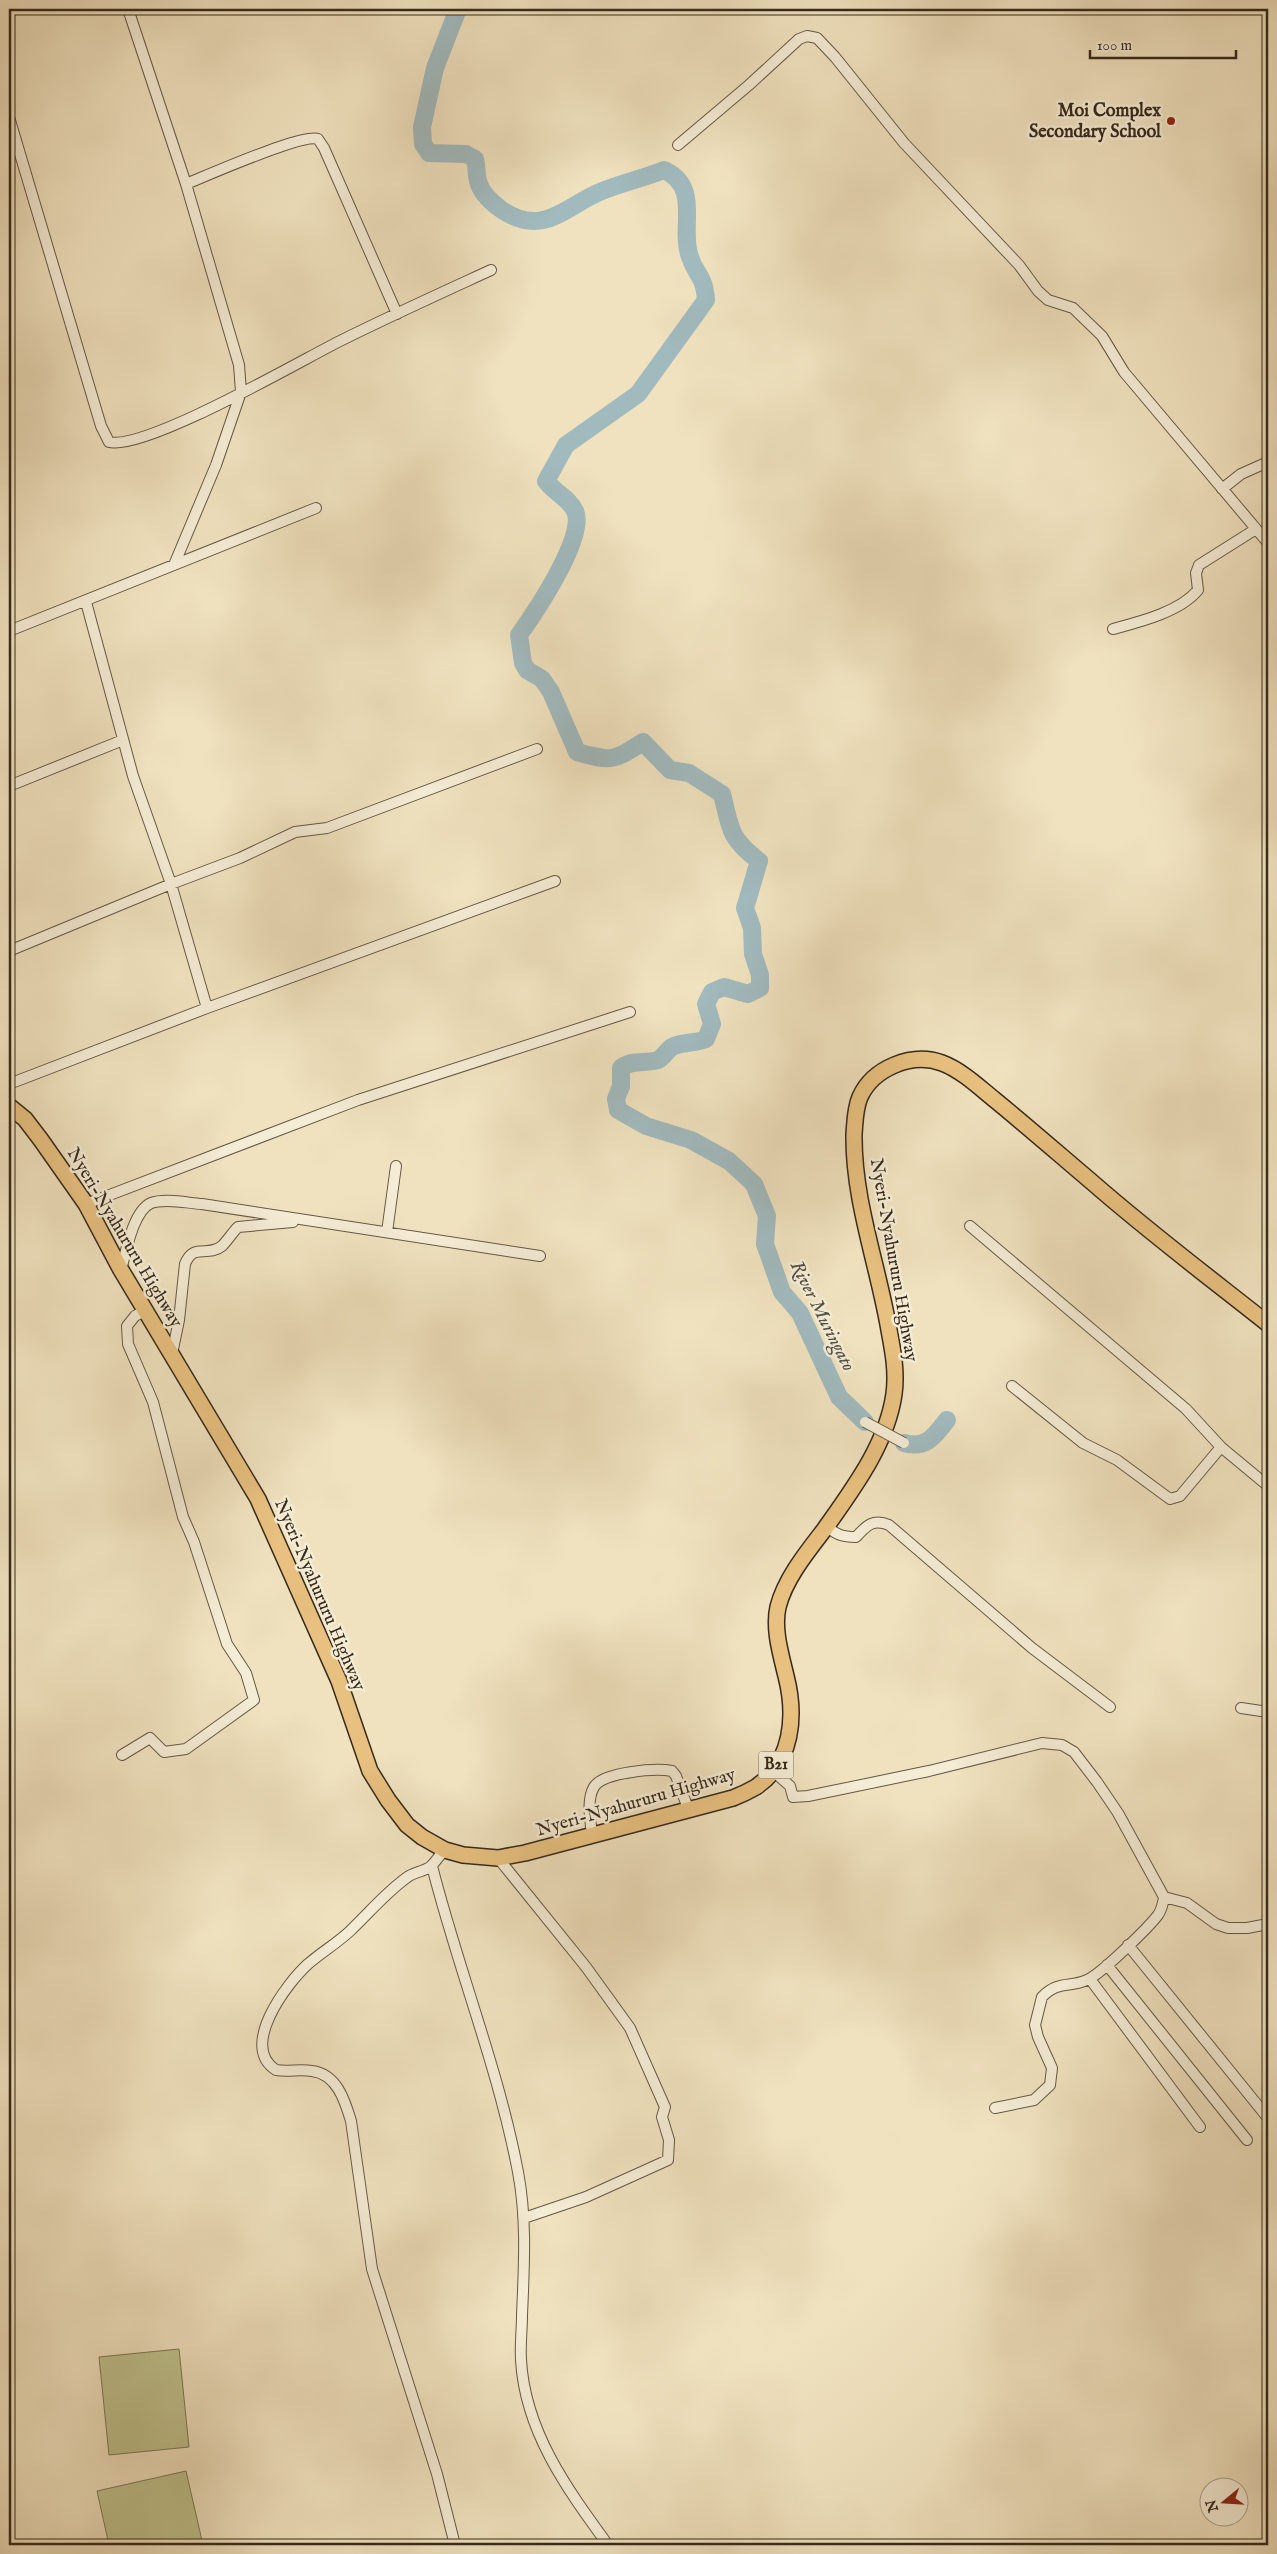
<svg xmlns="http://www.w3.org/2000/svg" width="1277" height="2554" font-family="'IM FELL English',serif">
<rect width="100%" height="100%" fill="#f0e2bf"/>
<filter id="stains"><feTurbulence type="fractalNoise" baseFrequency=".004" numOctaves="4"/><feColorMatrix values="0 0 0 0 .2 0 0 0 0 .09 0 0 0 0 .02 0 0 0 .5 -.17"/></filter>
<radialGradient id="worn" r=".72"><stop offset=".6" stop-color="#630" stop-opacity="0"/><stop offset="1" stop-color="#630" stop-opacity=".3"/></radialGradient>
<path fill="#bfc28e" stroke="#7a7655" d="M 179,2349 L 189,2447 L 109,2455 L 99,2357 Z
M 186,2471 L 203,2545 L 109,2545 L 97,2491 Z"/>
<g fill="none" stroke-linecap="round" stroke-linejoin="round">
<path stroke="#a1babe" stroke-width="18" d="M 458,9 L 435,68 L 422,127 L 423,144 L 429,153 L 466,154 L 475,159 C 477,166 476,174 478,181 C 481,193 492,203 502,210 C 543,238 565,206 602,191 C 622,183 644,178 664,170 C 702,187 679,228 690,257 C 696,276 704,274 706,300 L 638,394 L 566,445 L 546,481 C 555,493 569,498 575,511 C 587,536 534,614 519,635 L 523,663 L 527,670 L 542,679 L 551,692 L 577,752 C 612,762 613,761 643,742 L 670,770 L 689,773 L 722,794 C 731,829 728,837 759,861 L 745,908 L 752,928 L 753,954 L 760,975 L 760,988 L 748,994 L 724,987 L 712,992 L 706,1004 L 712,1024 L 706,1039 C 694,1044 684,1041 672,1047 C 667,1050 664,1057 658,1060 C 646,1064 631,1059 621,1068 L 621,1086 L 616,1099 L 618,1110 L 646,1126 L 691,1140 L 729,1161 L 754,1184 L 767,1216 L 765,1244 L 782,1292 L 800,1313 L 839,1397 L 865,1422
M 904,1443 C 926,1449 934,1437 947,1420"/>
<defs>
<path id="minor" d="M 128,9 L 186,184 L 239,365 L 241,392 L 216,465 L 174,565
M 9,117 L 101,426 L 109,442 C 145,451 300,361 340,341 C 390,316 441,293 491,270
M 678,145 L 749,85 L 799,39 L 807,36 L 817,38 L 835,57 L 904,143 L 1019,265 L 1038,291 L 1048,300 L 1073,308 L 1102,336 L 1124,372 L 1268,543
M 186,184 C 206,176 303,133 318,139 L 324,148 L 397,314
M 1222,489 L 1241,474 L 1268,462
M 86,602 L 133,776 L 171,884 L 207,1008
M 1113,629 C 1139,622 1180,612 1198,590 L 1196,573 L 1199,565 L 1256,529
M 9,631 L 316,508
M 9,786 L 123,740
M 9,951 L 171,884 L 240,858 L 295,832 L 327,828 L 537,749
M 9,1084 L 207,1008 L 555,881
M 86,1204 L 358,1100 L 630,1012
M 970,1226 L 1186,1409 L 1221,1447 L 1268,1486
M 387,1232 L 396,1166
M 121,1270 C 126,1252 133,1211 151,1203 C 165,1198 187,1203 202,1204 L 540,1256
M 172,1354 L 179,1320 L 185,1264 C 194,1242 207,1258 222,1246 C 228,1240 232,1233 238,1227 L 293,1222
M 1012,1386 L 1083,1443 L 1117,1460 L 1170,1499 L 1180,1496 L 1221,1447
M 827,1526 C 836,1535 843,1537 856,1537 C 866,1526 873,1518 889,1525 L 1032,1648 L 1110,1707
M 1241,1708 L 1268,1712
M 1268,1729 L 1268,1739
M 122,1755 L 150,1738 L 164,1752 L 186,1749 L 254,1700 L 246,1673 L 227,1644 L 194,1542 L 183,1517 L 153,1402 L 128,1344 L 127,1326 L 135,1316 L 146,1310
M 772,1770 L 790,1786 L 793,1797 L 808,1796 L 929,1771 L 1042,1743 L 1062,1745 L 1074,1752 L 1097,1782 L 1118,1813 L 1164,1897
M 592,1837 C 591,1822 586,1800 594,1787 C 603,1772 656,1768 672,1771 L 676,1776 L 689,1811
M 445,1850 C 440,1854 435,1863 430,1867 C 424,1871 416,1872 409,1876 C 387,1891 370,1912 350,1931 C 337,1943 322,1952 308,1964 C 286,1984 239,2047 276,2070 C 288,2072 300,2069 312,2071 C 337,2074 345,2101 351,2121 L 372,2269 L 437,2474 L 455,2545
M 498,1858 L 586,1967 L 630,2028 L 665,2107 L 662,2117 L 669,2140 L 668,2160 L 586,2197 L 524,2218
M 432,1866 C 458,1969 498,2067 518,2172 C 527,2219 524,2267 522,2315 C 522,2330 520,2345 521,2360 C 525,2432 568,2490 608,2545
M 1128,1945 L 1268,2118
M 1107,1965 L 1247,2140
M 1090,1979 L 1200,2127
M 995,2108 L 1034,2100 L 1050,2085 L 1052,2068 L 1038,2037 L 1035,2025 L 1042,1997 C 1059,1980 1069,1988 1087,1980 C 1101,1974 1148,1928 1158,1915 C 1162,1909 1163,1904 1164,1897 L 1187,1903 L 1216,1924 L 1228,1928 L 1247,1928 L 1268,1924"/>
<path id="highway" d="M 9,1106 L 25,1119 L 41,1140 L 86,1204 L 121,1270 L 258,1499 L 339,1681 L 370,1771 L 388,1800 L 407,1825 L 422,1837 L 445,1850 L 463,1855 L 498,1858 L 525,1853 L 733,1798 C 741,1795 749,1791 756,1787 C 793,1762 796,1715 786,1676 C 781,1655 773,1629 778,1607 C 785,1579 807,1552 824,1530 C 853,1489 887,1444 894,1394 C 897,1372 893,1351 889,1330 C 878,1265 853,1200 854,1134 C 855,1122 855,1108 860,1097 C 873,1068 912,1052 942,1063 C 961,1070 979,1087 995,1100 C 1028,1127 1060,1155 1093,1183 C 1149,1232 1210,1278 1268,1324"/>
</defs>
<use href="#minor" stroke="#645845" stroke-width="12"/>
<use href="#highway" stroke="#362a1c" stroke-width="18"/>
<use href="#minor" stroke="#f5ecd5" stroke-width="10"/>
<use href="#highway" stroke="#e8c180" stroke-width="15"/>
<defs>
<path id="minor-bridge" d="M 865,1422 L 904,1443"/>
</defs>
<use href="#minor-bridge" stroke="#645845" stroke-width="12" stroke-linecap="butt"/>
<use href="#minor-bridge" stroke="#f5ecd5" stroke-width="10"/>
</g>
<circle fill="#8f2418" stroke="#f5ecd5" stroke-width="2" cx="1171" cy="121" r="5"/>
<g text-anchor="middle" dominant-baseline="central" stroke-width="5" stroke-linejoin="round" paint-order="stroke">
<rect fill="#f5ecd5" stroke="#6f6454" stroke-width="1" x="758.5" y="1751.5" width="35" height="27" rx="4"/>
<g font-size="16" font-weight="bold" fill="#362a1c">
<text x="776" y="1765">B21</text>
</g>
<g font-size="18" font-weight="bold" fill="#362a1c" stroke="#f5ecd5" text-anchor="end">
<text x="1161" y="111">Moi Complex<tspan x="1161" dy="21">Secondary School</tspan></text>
</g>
<g font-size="18" fill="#362a1c" stroke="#f5ecd5">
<text transform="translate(124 1238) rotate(59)">Nyeri-Nyahururu Highway</text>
<text transform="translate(893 1260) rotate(80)">Nyeri-Nyahururu Highway</text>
<text transform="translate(319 1595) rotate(67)">Nyeri-Nyahururu Highway</text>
<text transform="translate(636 1803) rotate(-16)">Nyeri-Nyahururu Highway</text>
</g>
<g font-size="19" font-style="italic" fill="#514e44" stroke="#f5ecd5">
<text transform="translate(822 1316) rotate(63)">River Muringato</text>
</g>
</g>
<rect width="1277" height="2554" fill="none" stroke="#f0e2bf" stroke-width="30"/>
<rect x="10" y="10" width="1257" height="2534" fill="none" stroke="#362a1c" stroke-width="2.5"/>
<rect x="15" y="15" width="1247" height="2524" fill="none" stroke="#362a1c"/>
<g transform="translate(1224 2502) rotate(252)"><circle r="24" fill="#f5ecd5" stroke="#a99e8b"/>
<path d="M0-4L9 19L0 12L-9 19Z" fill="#8f2418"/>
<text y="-8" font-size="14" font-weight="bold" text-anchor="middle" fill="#362a1c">N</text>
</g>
<path d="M1090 50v8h146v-8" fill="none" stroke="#362a1c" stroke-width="2.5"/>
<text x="1097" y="50" font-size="15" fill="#362a1c" stroke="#f5ecd5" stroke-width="4" paint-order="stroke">100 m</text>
<rect width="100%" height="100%" filter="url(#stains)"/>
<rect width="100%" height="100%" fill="url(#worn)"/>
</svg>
